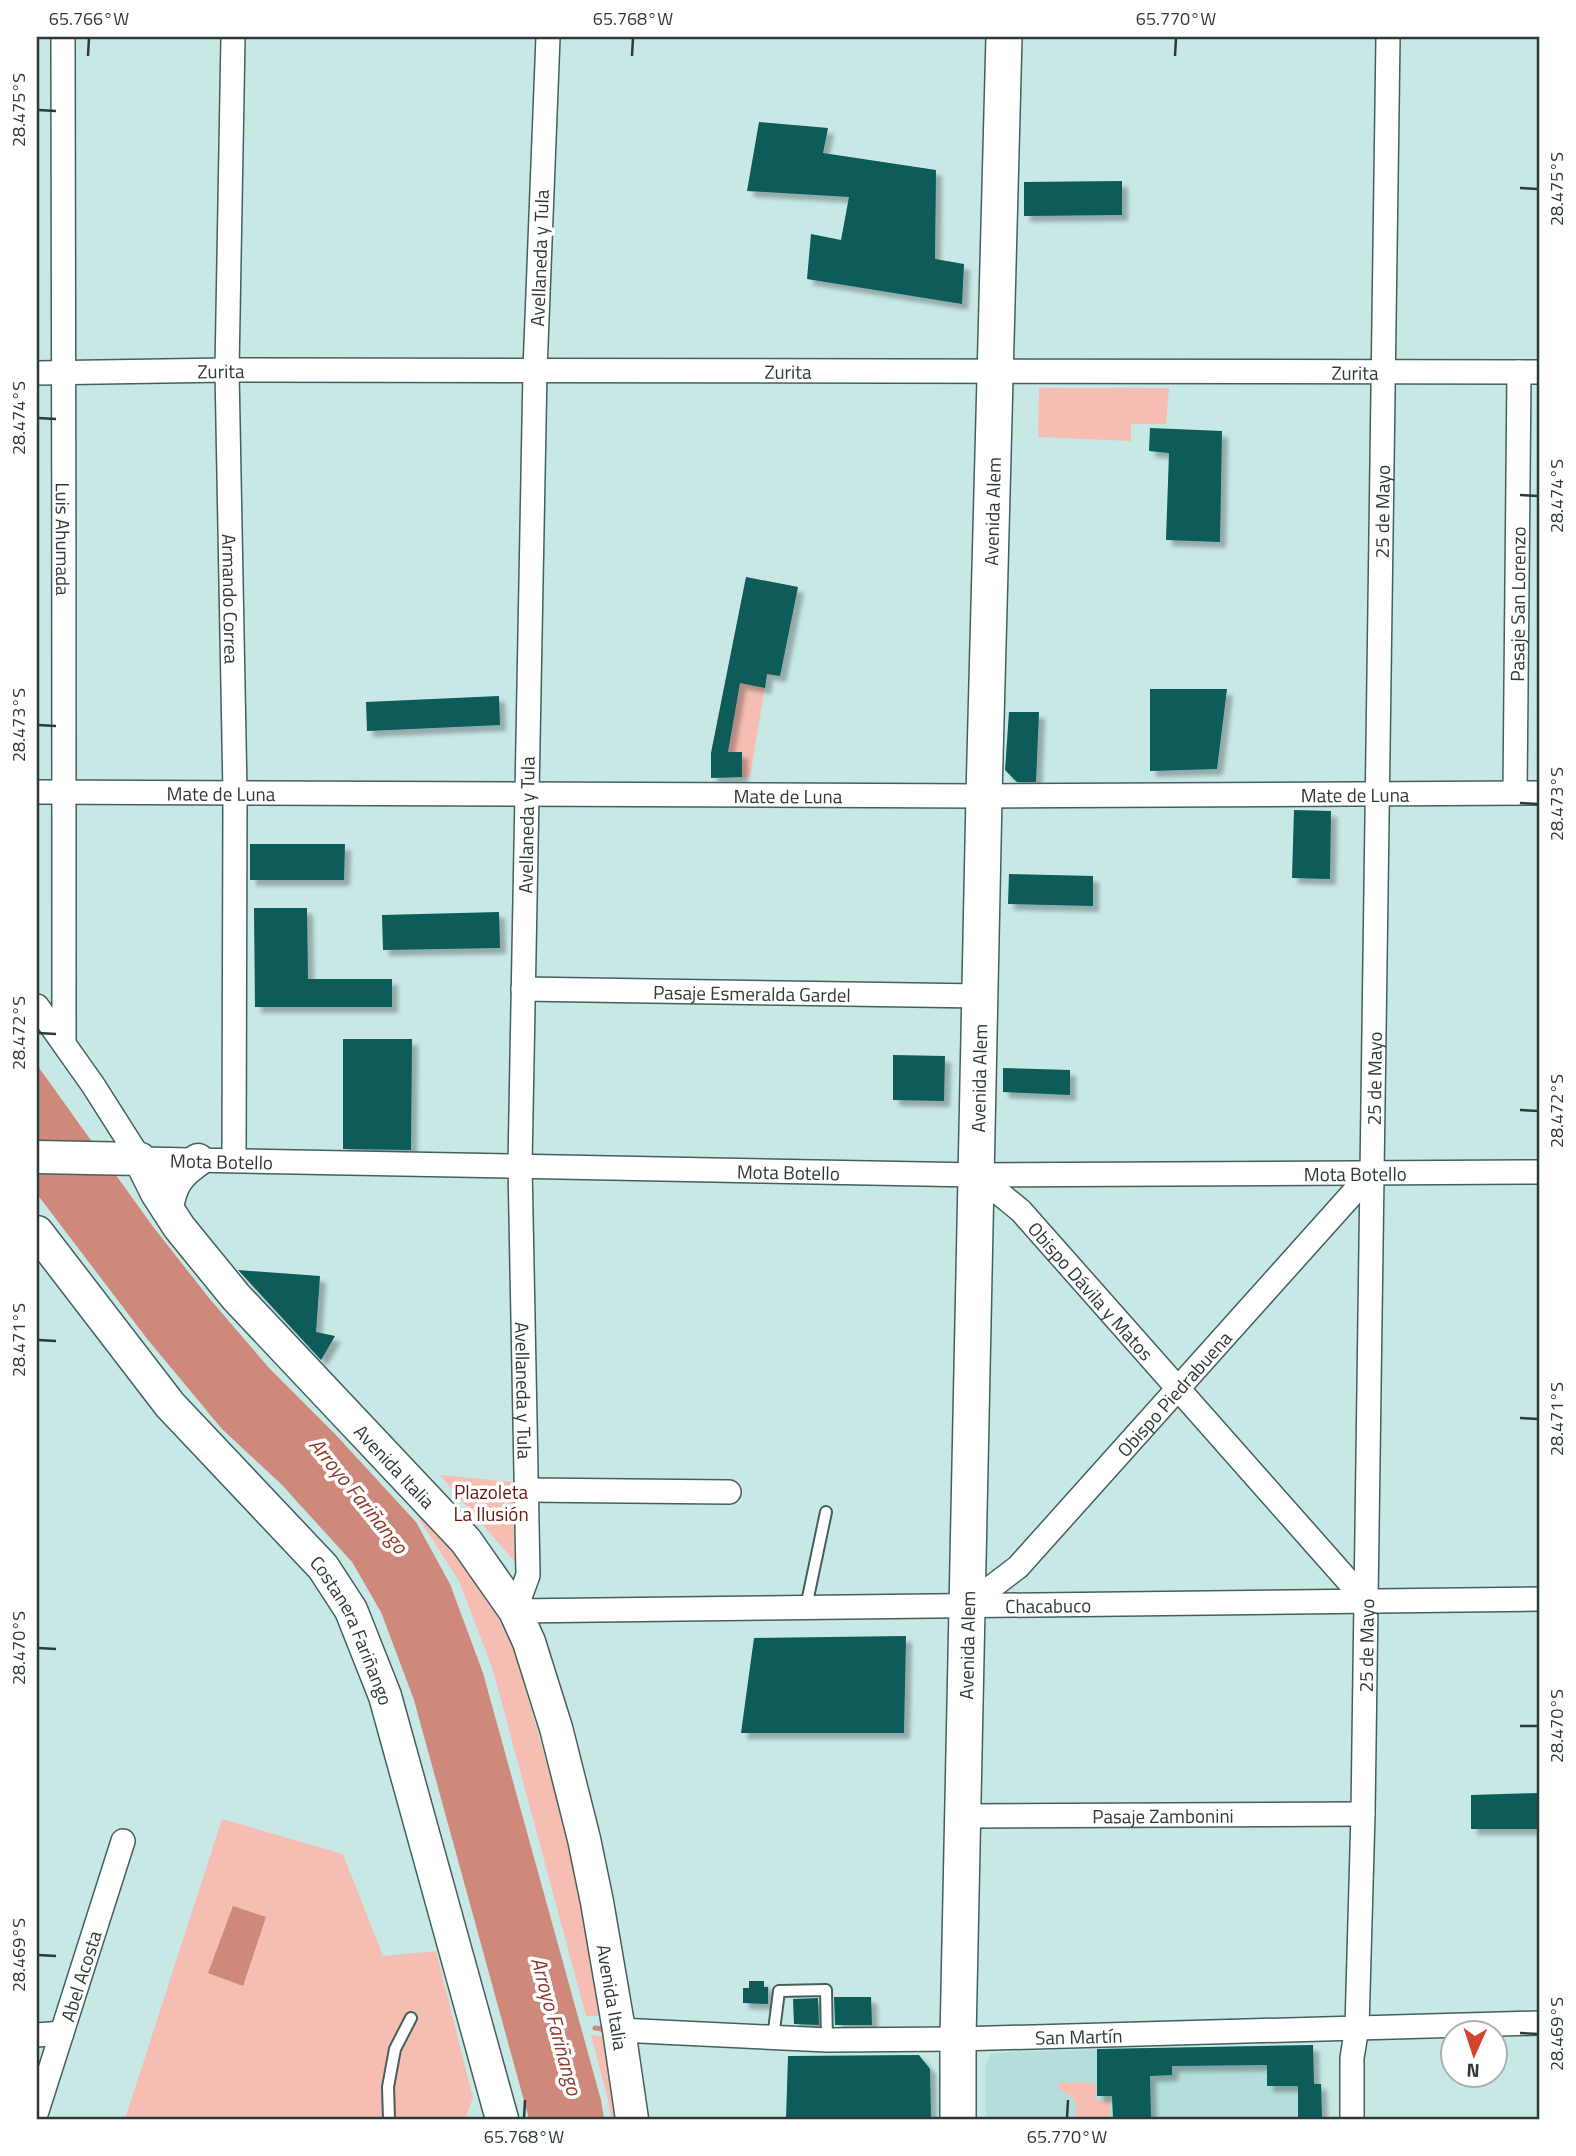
<svg xmlns="http://www.w3.org/2000/svg" width="1576" height="2156" font-family="'Titillium Web',sans-serif">
<defs>
<filter id="shadow"><feDropShadow dx="6" dy="6" stdDeviation="2" flood-color="#0004"/></filter>
</defs>
<rect width="100%" height="100%" fill="#c8e8e6"/>
<path fill="#b4dedb" d="M 1313,2045 L 1314,2083 L 1321,2084 L 1322,2119 L 986,2119 L 985,2068 L 991,2053 L 1097,2049 Z"/>
<path fill="#f6bdb2" d="M 1039,388 L 1169,388 L 1166,424 L 1131,424 L 1131,441 L 1038,437 Z
M 746,577 L 798,587 L 780,676 L 767,675 L 750,777 L 711,778 L 711,753 Z
M 440,1475 L 512,1482 L 515,1562 Z
M 397,1484 L 480,1579 L 515,1654 L 584,1892 L 605,2016 L 586,2016 L 493,1670 L 459,1581 Z
M 222,1819 L 343,1854 L 383,1956 L 436,1951 L 473,2098 L 465,2119 L 125,2119 Z
M 591,2035 L 606,2037 L 620,2119 L 611,2119 L 608,2100 Z
M 1059,2082 L 1095,2083 L 1096,2100 L 1110,2100 L 1110,2119 L 1075,2119 C 1079,2105 1074,2094 1059,2090 Z"/>
<path fill="#cf897b" d="M 37,1065 L 151,1224 L 209,1298 L 269,1368 L 335,1434 L 416,1522 L 450,1584 L 483,1673 L 601,2100 L 604,2119 L 529,2119 L 414,1700 L 381,1612 L 352,1562 L 282,1485 L 222,1429 L 148,1340 L 37,1194 Z
M 233,1906 L 266,1917 L 243,1986 L 208,1973 Z"/>
<g fill="none" stroke-linecap="round" stroke-linejoin="round">
<path stroke="#cf897b" stroke-width="5" d="M 595,2028 L 609,2030"/>
</g>
<path fill="#085c5a" filter="url(#shadow)" d="M 759,122 L 828,128 L 823,153 L 936,170 L 935,259 L 964,264 L 962,304 L 807,279 L 811,234 L 841,240 L 849,197 L 747,191 Z
M 1122,181 L 1122,215 L 1024,216 L 1024,182 Z
M 1150,428 L 1222,431 L 1220,542 L 1166,540 L 1169,453 L 1149,451 Z
M 746,577 L 798,587 L 780,676 L 767,674 L 765,688 L 740,683 L 728,752 L 742,752 L 742,777 L 711,778 L 711,753 Z
M 1150,689 L 1227,689 L 1217,769 L 1150,771 Z
M 499,696 L 500,725 L 367,731 L 366,702 Z
M 1009,712 L 1039,712 L 1036,782 L 1017,782 L 1005,770 Z
M 1294,810 L 1331,811 L 1330,879 L 1292,878 Z
M 250,844 L 345,844 L 344,880 L 250,880 Z
M 1009,874 L 1093,876 L 1093,906 L 1008,904 Z
M 254,908 L 307,908 L 308,979 L 392,979 L 392,1007 L 255,1007 Z
M 499,912 L 500,948 L 383,950 L 382,915 Z
M 343,1039 L 412,1039 L 411,1150 L 343,1149 Z
M 893,1055 L 945,1056 L 944,1101 L 893,1100 Z
M 1003,1068 L 1070,1070 L 1070,1095 L 1003,1092 Z
M 238,1270 L 320,1276 L 316,1332 L 335,1336 L 321,1360 Z
M 906,1636 L 904,1733 L 741,1733 L 754,1638 Z
M 1539,1793 L 1539,1829 L 1471,1829 L 1471,1795 Z
M 749,1981 L 764,1981 L 764,1987 L 768,1987 L 768,2004 L 743,2003 L 743,1988 L 749,1988 Z
M 834,1997 L 871,1997 L 872,2025 L 835,2025 Z
M 818,1998 L 819,2025 L 794,2024 L 793,1999 Z
M 1313,2045 L 1314,2084 L 1321,2084 L 1322,2119 L 1298,2119 L 1298,2086 L 1267,2086 L 1267,2065 L 1172,2066 L 1172,2075 L 1150,2076 L 1151,2119 L 1113,2119 L 1112,2096 L 1097,2096 L 1097,2049 Z
M 919,2055 L 930,2069 L 931,2119 L 786,2119 L 788,2056 Z"/>
<g fill="none" stroke-linecap="round" stroke-linejoin="round">
<defs>
<path id="lane" d="M 806,1607 L 826,1512
M 773,2038 L 779,1991 L 826,1990 L 827,2040
M 389,2119 L 388,2087 L 395,2049 L 411,2018"/>
<g id="street">
<path id="s1" d="M 63,37 C 62,372 66,708 64,1043"/>
<path id="s2" d="M 233,37 L 227,370 L 235,793 L 234,1160"/>
<path id="s3" d="M 548,37 L 535,370 L 520,1165 L 528,1575 L 515,1611 L 1539,1599"/>
<path id="s4" d="M 37,373 L 227,370 L 1539,372"/>
<path id="s5" d="M 37,792 L 984,796 L 1539,793"/>
<path id="s6" d="M 1515,793 L 1519,372"/>
<path id="s7" d="M 523,989 L 980,996"/>
<path id="s8" d="M 37,1006 L 93,1085 L 140,1159 L 977,1175 L 1539,1172"/>
<path id="s9" d="M 977,1175 L 1021,1211 L 1365,1600"/>
<path d="M 526,1490 L 729,1492"/>
<path id="s10" d="M 968,1605 L 1018,1567 L 1371,1173"/>
<path id="s11" d="M 963,1816 L 1363,1814"/>
<path id="s12" d="M 619,2030 L 827,2040 L 958,2039 L 1539,2023"/>
<path d="M 37,2035 L 62,2033"/>
<path id="s13" d="M 37,2111 L 123,1841"/>
<path id="s14" d="M 1352,2119 L 1352,2058 L 1357,2027 L 1363,1814 L 1388,37"/>
</g>
<g id="secondary">
<path id="s15" d="M 37,1157 L 140,1159 L 157,1193 L 179,1227 L 236,1297 L 466,1541 L 515,1611 L 529,1642 L 556,1728 L 584,1839 L 597,1902 L 619,2030 L 632,2119"/>
<path d="M 167,1208 C 171,1183 178,1174 198,1160"/>
<path id="s16" d="M 37,1232 L 170,1405 L 323,1567 L 351,1610 L 385,1696 L 502,2119"/>
</g>
<g id="primary">
<path id="s17" d="M 958,2119 L 958,2039 L 984,796 L 1004,37"/>
</g>
</defs>
<use href="#lane" stroke="#43605e" stroke-width="14"/>
<use href="#street" stroke="#43605e" stroke-width="26"/>
<use href="#secondary" stroke="#43605e" stroke-width="35"/>
<use href="#primary" stroke="#43605e" stroke-width="38"/>
<use href="#lane" stroke="#fff" stroke-width="10"/>
<use href="#street" stroke="#fff" stroke-width="23"/>
<use href="#secondary" stroke="#fff" stroke-width="32"/>
<use href="#primary" stroke="#fff" stroke-width="35"/>
</g>
<path fill="none" stroke="#2d3a39" stroke-width="2.5" d="M 88,56 L 89,38M 632,56 L 633,38M 1175,56 L 1176,38M 38,110 L 56,111M 1520,188 L 1538,189M 38,418 L 56,419M 1520,495 L 1538,496M 38,725 L 56,726M 1520,803 L 1538,804M 38,1033 L 56,1034M 1520,1110 L 1538,1111M 38,1340 L 56,1341M 1520,1418 L 1538,1419M 38,1648 L 56,1649M 1520,1726 L 1538,1726M 38,1955 L 56,1956M 1520,2033 L 1538,2034M 524,2118 L 525,2100M 1067,2118 L 1068,2100"/>
<g text-anchor="middle" dominant-baseline="central" stroke-width="7" stroke-linejoin="round" paint-order="stroke">
<g font-size="19" fill="#2d3a39" stroke="#fff">
<text transform="translate(539 258) rotate(-88)">Avellaneda y Tula</text>
<text stroke="none"><textPath href="#s4" startOffset="184">Zurita</textPath></text>
<text stroke="none"><textPath href="#s4" startOffset="751">Zurita</textPath></text>
<text stroke="none"><textPath href="#s4" startOffset="1318">Zurita</textPath></text>
<text stroke="none"><textPath href="#s17" startOffset="1608">Avenida Alem</textPath></text>
<text stroke="none"><textPath href="#s14" startOffset="1608">25 de Mayo</textPath></text>
<text stroke="none"><textPath href="#s1" startOffset="502">Luis Ahumada</textPath></text>
<text stroke="none"><textPath href="#s2" startOffset="562">Armando Correa</textPath></text>
<text stroke="none"><textPath href="#s6" startOffset="189">Pasaje San Lorenzo</textPath></text>
<text stroke="none"><textPath href="#s5" startOffset="184">Mate de Luna</textPath></text>
<text stroke="none"><textPath href="#s5" startOffset="1318">Mate de Luna</textPath></text>
<text stroke="none"><textPath href="#s5" startOffset="751">Mate de Luna</textPath></text>
<text transform="translate(526 825) rotate(-89)">Avellaneda y Tula</text>
<text stroke="none"><textPath href="#s7" startOffset="229">Pasaje Esmeralda Gardel</textPath></text>
<text stroke="none"><textPath href="#s17" startOffset="1041">Avenida Alem</textPath></text>
<text stroke="none"><textPath href="#s14" startOffset="1041">25 de Mayo</textPath></text>
<text stroke="none"><textPath href="#s8" startOffset="266">Mota Botello</textPath></text>
<text stroke="none"><textPath href="#s8" startOffset="833">Mota Botello</textPath></text>
<text stroke="none"><textPath href="#s8" startOffset="1400">Mota Botello</textPath></text>
<text stroke="none"><textPath href="#s9" startOffset="163">Obispo Dávila y Matos</textPath></text>
<text stroke="none"><textPath href="#s3" startOffset="1354">Avellaneda y Tula</textPath></text>
<text stroke="none"><textPath href="#s10" startOffset="296">Obispo Piedrabuena</textPath></text>
<text stroke="none"><textPath href="#s15" startOffset="504">Avenida Italia</textPath></text>
<text stroke="none"><textPath href="#s3" startOffset="2110">Chacabuco</textPath></text>
<text stroke="none"><textPath href="#s16" startOffset="511">Costanera Fariñango</textPath></text>
<text stroke="none"><textPath href="#s17" startOffset="474">Avenida Alem</textPath></text>
<text stroke="none"><textPath href="#s14" startOffset="474">25 de Mayo</textPath></text>
<text stroke="none"><textPath href="#s11" startOffset="200">Pasaje Zambonini</textPath></text>
<text stroke="none"><textPath href="#s13" startOffset="142">Abel Acosta</textPath></text>
<text stroke="none"><textPath href="#s15" startOffset="1092">Avenida Italia</textPath></text>
<text stroke="none"><textPath href="#s12" startOffset="460">San Martín</textPath></text>
</g>
<g font-size="19" fill="#6a160a" stroke="#fff">
<text x="491" y="1491">Plazoleta<tspan x="491" dy="22">La Ilusión</tspan></text>
</g>
<g font-size="21" font-style="italic" fill="#8e392b" stroke="#fff">
<text transform="translate(359 1495) rotate(51)">Arroyo Fariñango</text>
<text transform="translate(557 2026) rotate(75)">Arroyo Fariñango</text>
</g>
</g>
<rect width="1576" height="2156" fill="none" stroke="#ffffff" stroke-width="77"/>
<g transform="translate(1474 2054) rotate(183)"><circle r="33" fill="#ffffff" stroke="#abb0b0" stroke-width="2"/>
<path d="M0-5L12 26L0 18L-12 26Z" fill="#d14531"/>
<text y="-10" font-size="19" font-weight="bold" text-anchor="middle" fill="#2d3a39">N</text>
</g>
<rect x="38" y="38" width="1500" height="2080" fill="none" stroke="#2d3a39" stroke-width="2.5"/>
<g font-size="18" text-anchor="middle" fill="#2d3a39">
<text x="89" y="25">65.766°W</text>
<text x="633" y="25">65.768°W</text>
<text x="1176" y="25">65.770°W</text>
<text transform="translate(19 110) rotate(-90)" y="6">28.475°S</text>
<text transform="translate(1557 189) rotate(-90)" y="6">28.475°S</text>
<text transform="translate(19 418) rotate(-90)" y="6">28.474°S</text>
<text transform="translate(1557 496) rotate(-90)" y="6">28.474°S</text>
<text transform="translate(19 725) rotate(-90)" y="6">28.473°S</text>
<text transform="translate(1557 804) rotate(-90)" y="6">28.473°S</text>
<text transform="translate(19 1033) rotate(-90)" y="6">28.472°S</text>
<text transform="translate(1557 1111) rotate(-90)" y="6">28.472°S</text>
<text transform="translate(19 1340) rotate(-90)" y="6">28.471°S</text>
<text transform="translate(1557 1419) rotate(-90)" y="6">28.471°S</text>
<text transform="translate(19 1648) rotate(-90)" y="6">28.470°S</text>
<text transform="translate(1557 1726) rotate(-90)" y="6">28.470°S</text>
<text transform="translate(19 1955) rotate(-90)" y="6">28.469°S</text>
<text transform="translate(1557 2034) rotate(-90)" y="6">28.469°S</text>
<text x="524" y="2143">65.768°W</text>
<text x="1067" y="2143">65.770°W</text>
</g>
</svg>
